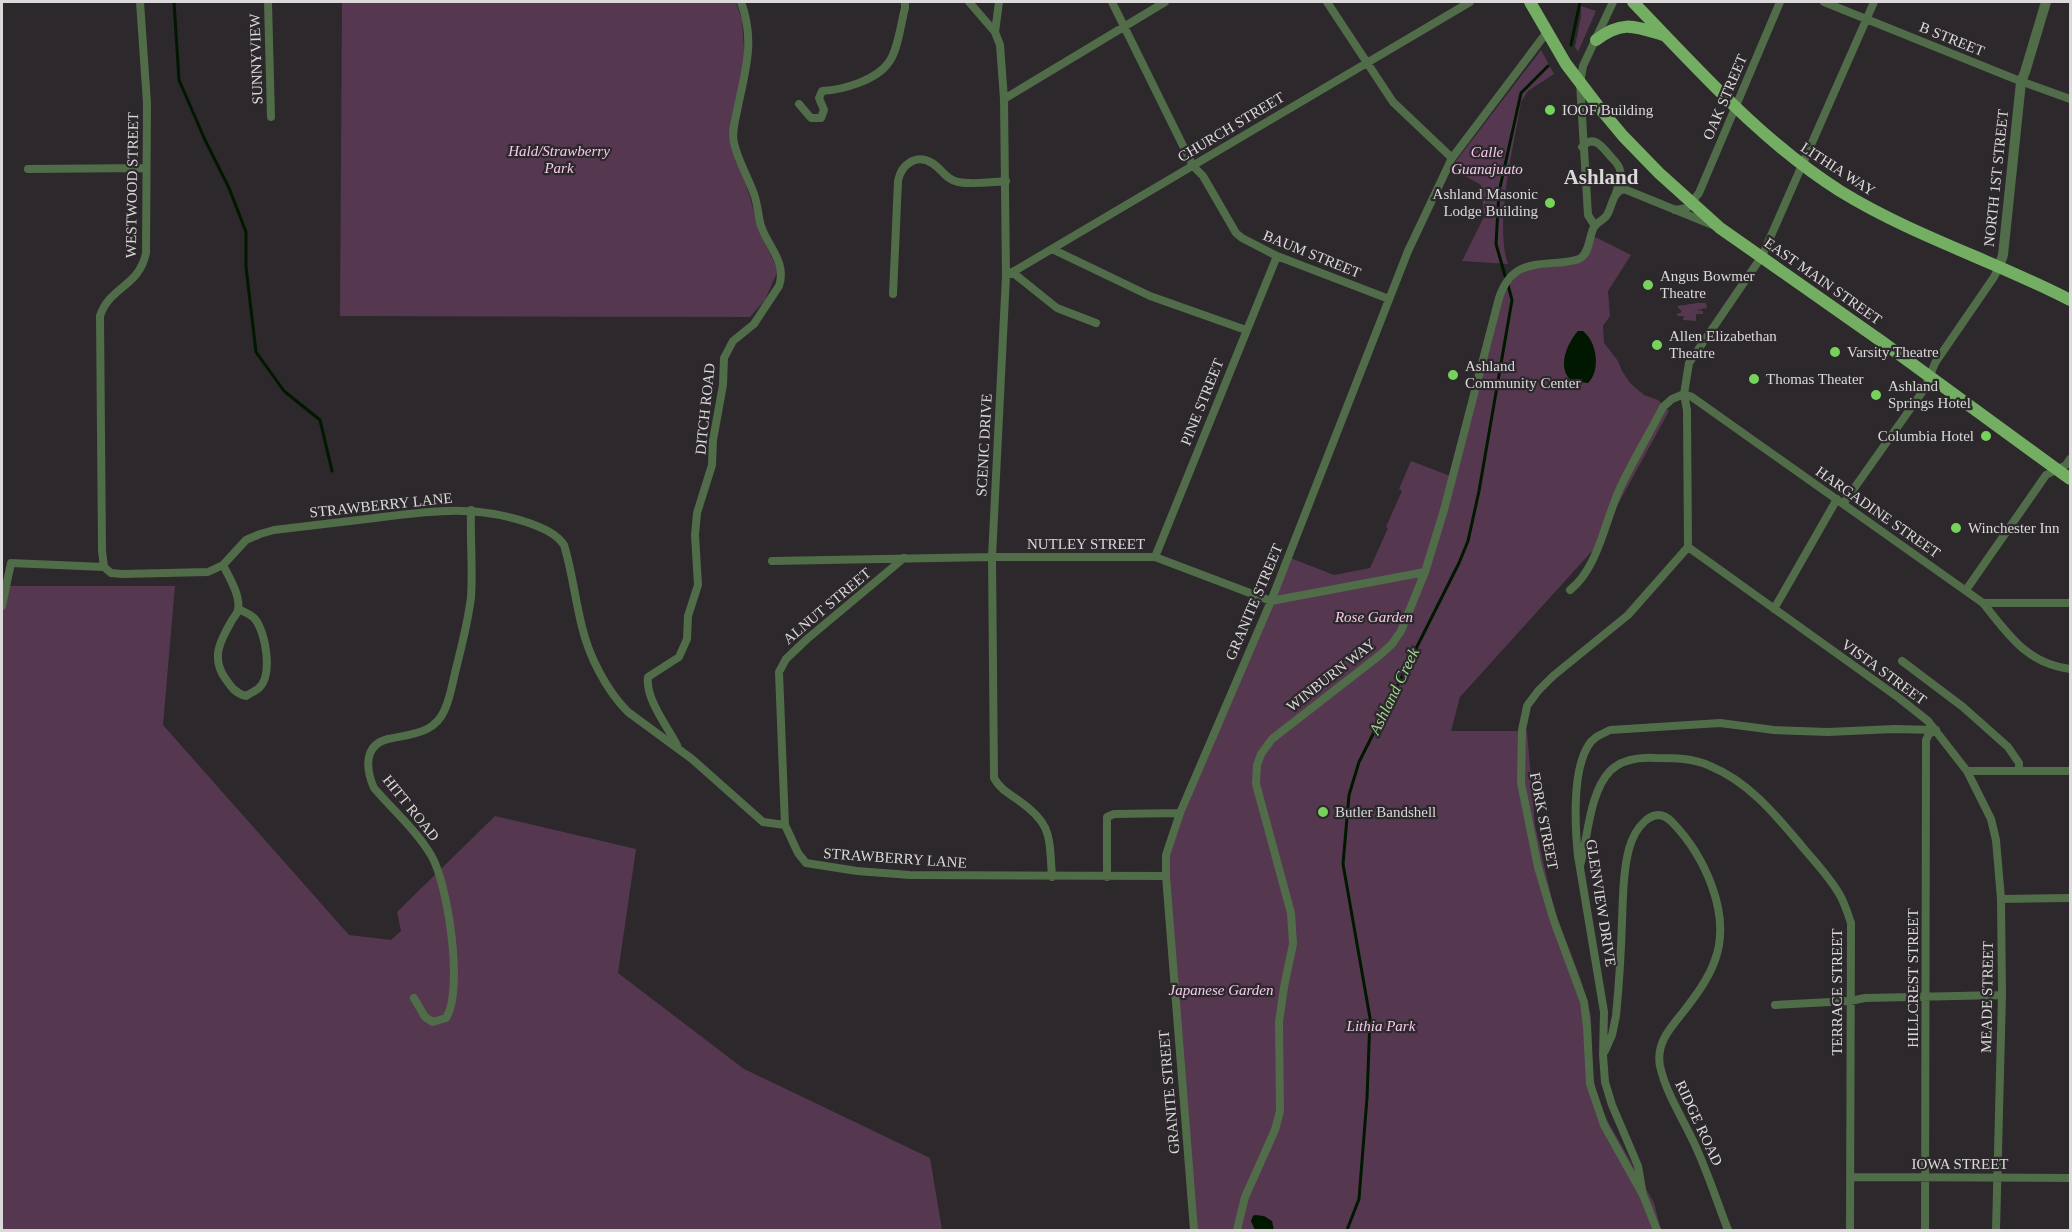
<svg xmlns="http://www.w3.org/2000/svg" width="2072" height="1232" font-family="Georgia,serif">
<rect width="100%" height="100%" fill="#2c282b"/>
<path fill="#553850" d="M 342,2 L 736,2 L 742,20 L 745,62 L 729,136 L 750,197 L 759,232 L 778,270 L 765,300 L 750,317 L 340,316 Z
M 1581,6 L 1596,11 L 1578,52 L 1575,47 L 1581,16 Z
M 1541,50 L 1554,74 L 1528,91 L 1521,102 C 1514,145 1494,225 1508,264 L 1462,261 L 1484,217 L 1481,185 L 1453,169 L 1456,161 Z
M 1595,237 L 1631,255 L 1608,291 L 1610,316 L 1603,326 L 1604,343 L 1618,361 L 1622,371 L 1630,383 L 1644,395 L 1658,400 L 1669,411 L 1593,550 L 1460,697 L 1451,731 L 1527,731 L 1535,825 L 1554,909 L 1581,980 L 1591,1016 L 1592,1069 L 1596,1092 L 1602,1111 L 1654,1203 L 1661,1230 L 1194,1230 L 1166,855 L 1288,557 L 1334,575 L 1370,568 L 1388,528 L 1386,527 L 1402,491 L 1399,489 L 1411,461 L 1453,477 L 1499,298 L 1523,267 L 1573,261 Z
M 1698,303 L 1706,303 L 1707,308 L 1697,310 L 1703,311 L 1703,314 L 1696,314 L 1696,321 L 1683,320 L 1684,316 L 1677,316 L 1677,314 L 1682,312 L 1677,306 Z
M 2,586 L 175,586 L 163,725 L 349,935 L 391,940 L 401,931 L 397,912 L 495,816 L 636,849 L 618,973 L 744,1069 L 930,1158 L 942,1230 L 2,1230 Z"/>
<path fill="#001700" d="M 1578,331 L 1583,331 C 1597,342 1601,370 1588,383 L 1572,381 C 1556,369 1567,343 1578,331 Z
M 1255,1215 L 1264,1216 L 1272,1221 L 1274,1230 L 1255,1230 L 1251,1221 L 1253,1216 Z"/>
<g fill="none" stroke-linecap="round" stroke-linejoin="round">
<path stroke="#001700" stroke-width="3" d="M 174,2 L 179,80 L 205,140 L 229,188 L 246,232 L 246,267 L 256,352 L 284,391 L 320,420 L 332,471
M 1571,45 L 1580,2
M 1506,279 L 1496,244 L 1499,192 L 1521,93 L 1548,66
M 1347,1230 L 1359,1199 L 1367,1098 L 1370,1018 L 1343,864 L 1349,795 L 1359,762 L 1459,563 L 1468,541 L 1479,491 L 1512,300 L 1508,285"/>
<path stroke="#506c48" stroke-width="8" d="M 268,2 L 271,117
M 969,2 L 995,32 L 1000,45 L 1004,99 L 1006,276 L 992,557 L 994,778 C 1000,789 1008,793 1018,800 C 1053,824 1049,837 1052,877
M 1112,2 L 1193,166 L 1203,176 L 1236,233 L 1242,238 L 1277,256 L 1389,299
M 1327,2 L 1393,102 L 1452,158
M 1824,2 L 2015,79 L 2070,99
M 995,32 L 999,2
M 1004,99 L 1165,2
M 799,104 L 811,118 L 821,118 L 824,110 L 819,98 L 822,91 C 843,90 877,80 889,62 C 898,50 901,23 905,8 L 905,2
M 1582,147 C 1594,133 1603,148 1612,158 C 1615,161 1619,165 1620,170 C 1622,176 1618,186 1616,193
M 28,169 L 146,168
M 1675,210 L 1687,208 L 1699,193 L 1780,2
M 1595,226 L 1588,215 L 1580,83 L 1583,66 L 1613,2
M 1052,249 L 1150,296 L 1246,330
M 1012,272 L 1057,308 L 1096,323
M 1006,276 L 1470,2
M 893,294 L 898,181 C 901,165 916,153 932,163 C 942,169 946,180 958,182 C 974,185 990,182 1006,181
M 1684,394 L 1692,397 L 1983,603 L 2070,603
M 1843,504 L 1925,388 L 1935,363 L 1994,277 L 1999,267
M 1688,547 L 1899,698 L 1928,721 L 1967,771 L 2070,771
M 1155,557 L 1277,256
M 904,558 L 807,639 L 786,659 L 779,672 L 785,825 L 798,853 L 806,863 L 857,871 L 910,875 L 1166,876
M 772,561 L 992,557 L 1155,557 L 1271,601 L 1425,572
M 223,565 C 229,577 241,596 238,610 C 237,614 233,618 231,622 C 220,641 211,658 225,678 C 231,687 235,693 246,696 C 250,693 256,691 259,688 C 273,675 266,633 255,619 C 251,614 244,612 238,609
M 104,567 L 102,551 L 100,316 C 110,286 139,287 146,253 L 147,103 L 140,2
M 1570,590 C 1599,567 1605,519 1621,486 C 1634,459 1649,434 1663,407 L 1672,399 L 1684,394 L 1689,363 L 1762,256 L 1874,2
M 1966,590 L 2046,475 L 2066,465 L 2070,459
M 1983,603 C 2009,635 2026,663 2070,669
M 2,606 L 11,563 L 104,567 L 111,573 L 122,574 L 208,572 L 223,565 L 246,540 L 260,534 L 274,530 C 308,526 341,522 375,518 C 430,511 475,504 529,523 C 542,528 556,533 564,545 C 572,571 575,599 582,627 C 589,656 606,690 628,712 L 692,759 L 763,822 L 785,825
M 1774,609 L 1837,499
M 1902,661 L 1963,707 L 2008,747 L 2019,763 L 2019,771
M 677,745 C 667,726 645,698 648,677 L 679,657 L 687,639 L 688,616 L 698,585 L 695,535 L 697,513 L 712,465 L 713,440 L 723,385 L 724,358 L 733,341 L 754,324 L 779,286 C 787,262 768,247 761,226 C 758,216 758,205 754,194 C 748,177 738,161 734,143 C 731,131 736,118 738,106 C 746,68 755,40 741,2
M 1967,771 L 1991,819 L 1996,840 L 2001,899 L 2002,995 L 1996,1230
M 1580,866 C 1588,838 1589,793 1610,771 C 1622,759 1640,757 1656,758 C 1675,758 1693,758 1710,766 C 1750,782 1778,818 1805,850 C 1818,865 1832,880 1841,897 C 1845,905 1848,914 1851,923 L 1850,1230
M 1107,877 L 1107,817 L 1114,814 L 1180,813
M 2001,899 L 2070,898
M 414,998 L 425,1017 L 433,1022 L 446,1018 C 464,991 448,883 431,855 C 416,830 393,810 374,788 C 366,770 363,745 388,739 C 411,734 435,734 445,709 C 450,698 452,685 455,673 C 461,648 468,623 471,597 C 473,568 470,539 471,510
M 1775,1005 L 1850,1001 L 1865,998 L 2002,995
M 1605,1051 L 1612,1035 L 1616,1016 C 1619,985 1621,953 1622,921 C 1623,897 1623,872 1629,849 C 1634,830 1653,802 1672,822 C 1704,855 1732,914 1715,960 C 1710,975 1700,990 1690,1003 C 1676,1023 1655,1039 1660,1066 C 1666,1094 1684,1120 1695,1145 C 1708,1173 1717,1202 1728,1230
M 1850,1177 L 2070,1178
M 1643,1195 L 1604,1125 L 1590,1084 L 1587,1027 L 1584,1002 L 1554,921 L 1538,867 L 1521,783 L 1522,730 L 1527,706 L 1538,691 L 1553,676 L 1628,615 L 1688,547 L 1687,410 L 1684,394
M 1194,1230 L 1166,876 L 1166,855 L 1180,813 L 1271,601 L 1408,251 L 1452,158 L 1547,32
M 1237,1230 L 1245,1197 L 1275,1130 L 1280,1111 L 1279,1022 L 1284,987 L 1293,944 L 1291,913 L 1256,784 L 1257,765 L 1261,754 L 1272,739 L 1380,655 L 1392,644 L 1401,631 L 1425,572 L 1444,510 L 1499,298 C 1511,262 1533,265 1565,262 C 1570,261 1578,261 1582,257 C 1590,250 1589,236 1594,227 C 1597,222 1604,220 1607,215 C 1613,205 1612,192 1624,189 L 1715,226
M 1657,1230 L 1643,1195 L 1638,1166 L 1612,1105 L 1605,1082 L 1603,1055 L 1604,1012 L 1578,856 C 1575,827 1572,772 1588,746 C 1593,737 1602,734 1610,730 L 1720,723 L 1774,730 L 1828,732 L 1894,729 L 1936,730
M 1925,1230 L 1926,740 L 1929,734 L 1936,730"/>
<path stroke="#506c48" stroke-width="10" d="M 1999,267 L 2003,255 L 2021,82 L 2025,72 L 2046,2"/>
<path stroke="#73ae62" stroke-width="12" d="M 1530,2 L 1566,64 L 1598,106 L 1623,136 L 1659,173 L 1720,228 L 1881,341 L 2070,479
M 1633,2 C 1698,69 1761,141 1840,191 C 1913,236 1995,261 2070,300
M 1596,40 C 1622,20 1634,26 1663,35"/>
</g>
<g fill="#76d25a" stroke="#2c282b" stroke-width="2">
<circle cx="1550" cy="110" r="6"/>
<circle cx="1550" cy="203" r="6"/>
<circle cx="1648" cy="285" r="6"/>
<circle cx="1657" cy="345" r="6"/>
<circle cx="1835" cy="352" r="6"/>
<circle cx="1453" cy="375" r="6"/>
<circle cx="1754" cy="379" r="6"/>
<circle cx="1876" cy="395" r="6"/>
<circle cx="1986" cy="436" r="6"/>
<circle cx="1956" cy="528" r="6"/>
<circle cx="1323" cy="812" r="6"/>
</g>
<g text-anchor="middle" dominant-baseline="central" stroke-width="4.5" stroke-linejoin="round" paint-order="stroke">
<g font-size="15" fill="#dcd9db" stroke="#2c282b">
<text transform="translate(1952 39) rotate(22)">B STREET</text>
<text transform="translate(256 59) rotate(-92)">SUNNYVIEW</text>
<text transform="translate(1725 97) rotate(-67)">OAK STREET</text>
<text transform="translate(1231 127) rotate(-31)">CHURCH STREET</text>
<text transform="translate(1838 169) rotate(33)">LITHIA WAY</text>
<text transform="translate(1996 178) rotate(-84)">NORTH 1ST STREET</text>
<text transform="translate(132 185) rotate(-89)">WESTWOOD STREET</text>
<text transform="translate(1312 254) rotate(22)">BAUM STREET</text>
<text transform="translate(1823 281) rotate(35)">EAST MAIN STREET</text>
<text transform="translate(1202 402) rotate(-68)">PINE STREET</text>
<text transform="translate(705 409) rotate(-84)">DITCH ROAD</text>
<text transform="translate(984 445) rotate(-87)">SCENIC DRIVE</text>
<text transform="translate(381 505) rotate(-6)">STRAWBERRY LANE</text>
<text transform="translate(1878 512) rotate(35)">HARGADINE STREET</text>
<text x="1086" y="544">NUTLEY STREET</text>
<text transform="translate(1254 602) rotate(-67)">GRANITE STREET</text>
<text transform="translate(827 606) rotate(-40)">ALNUT STREET</text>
<text transform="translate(1884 672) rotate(36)">VISTA STREET</text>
<text transform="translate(1331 675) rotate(-38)">WINBURN WAY</text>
<text transform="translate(411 808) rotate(51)">HITT ROAD</text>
<text transform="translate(1544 821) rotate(79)">FORK STREET</text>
<text transform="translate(895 858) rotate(4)">STRAWBERRY LANE</text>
<text transform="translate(1601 903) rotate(81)">GLENVIEW DRIVE</text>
<text transform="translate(1913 978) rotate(-90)">HILLCREST STREET</text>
<text transform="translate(1837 992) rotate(-90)">TERRACE STREET</text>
<text transform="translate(1987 997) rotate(-89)">MEADE STREET</text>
<text transform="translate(1169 1092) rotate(-95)">GRANITE STREET</text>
<text transform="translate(1699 1123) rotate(65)">RIDGE ROAD</text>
<text x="1960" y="1164">IOWA STREET</text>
</g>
<g font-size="15" fill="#dcd9db" stroke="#2c282b" text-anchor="start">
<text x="1562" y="110">IOOF Building</text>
<text x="1538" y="194" text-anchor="end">Ashland Masonic<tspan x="1538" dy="17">Lodge Building</tspan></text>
<text x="1660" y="276">Angus Bowmer<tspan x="1660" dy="17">Theatre</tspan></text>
<text x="1669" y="336">Allen Elizabethan<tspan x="1669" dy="17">Theatre</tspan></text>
<text x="1847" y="352">Varsity Theatre</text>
<text x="1465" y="366">Ashland<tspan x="1465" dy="17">Community Center</tspan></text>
<text x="1766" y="379">Thomas Theater</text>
<text x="1888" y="386">Ashland<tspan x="1888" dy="17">Springs Hotel</tspan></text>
<text x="1974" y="436" text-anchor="end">Columbia Hotel</text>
<text x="1968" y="528">Winchester Inn</text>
<text x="1335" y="812">Butler Bandshell</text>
</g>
<g font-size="15" font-style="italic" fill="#f7c9ed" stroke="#2c282b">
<text x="559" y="151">Hald/Strawberry<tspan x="559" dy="17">Park</tspan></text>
<text x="1487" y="152">Calle<tspan x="1487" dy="17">Guanajuato</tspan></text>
<text x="1374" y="617">Rose Garden</text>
<text x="1221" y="990">Japanese Garden</text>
<text x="1381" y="1026">Lithia Park</text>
</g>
<g font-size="16" font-style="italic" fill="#9fd88f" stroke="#2c282b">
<text transform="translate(1394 691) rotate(-64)">Ashland Creek</text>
</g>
<g font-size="21" font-weight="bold" fill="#dcd9db" stroke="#2c282b">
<text x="1601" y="177">Ashland</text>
</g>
</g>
<rect width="2072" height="1232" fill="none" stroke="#dcd9db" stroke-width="6"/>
</svg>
